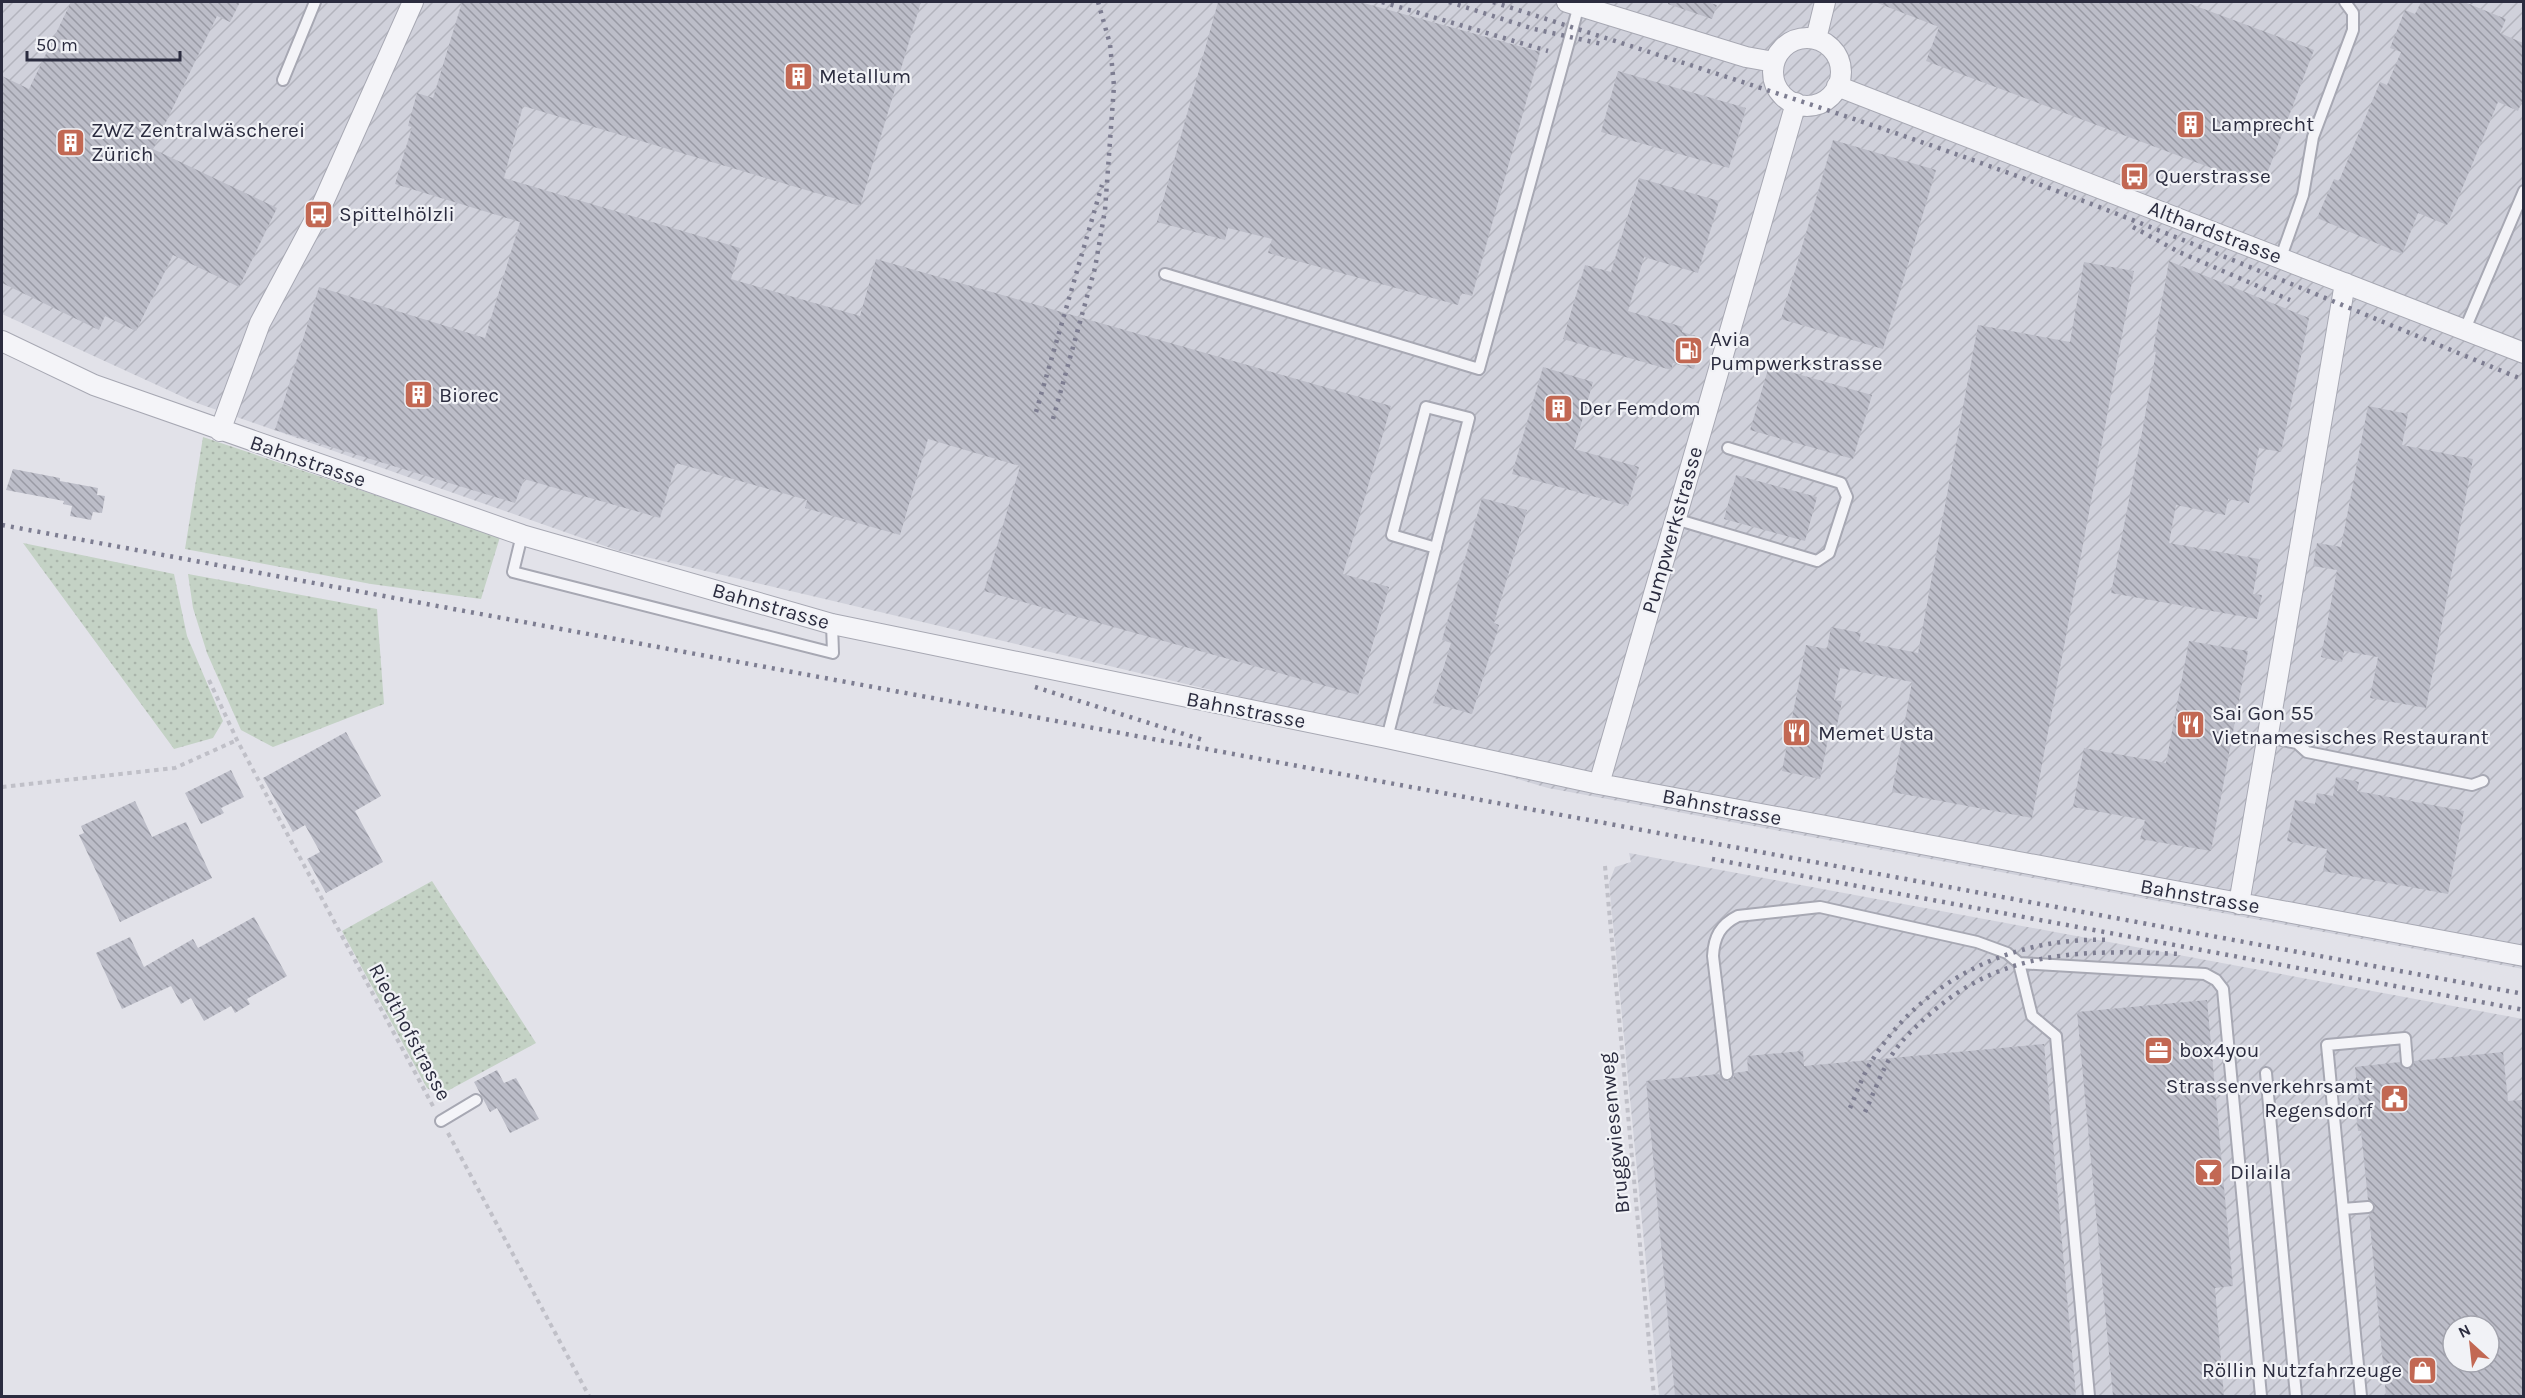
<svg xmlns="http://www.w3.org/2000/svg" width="2525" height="1398" font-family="Karla,sans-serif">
<defs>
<pattern id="industrial-furrows" width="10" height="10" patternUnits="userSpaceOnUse" patternTransform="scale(1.5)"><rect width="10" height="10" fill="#d0d1db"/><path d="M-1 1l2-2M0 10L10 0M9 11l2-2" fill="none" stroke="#b3b4bd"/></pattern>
<pattern id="grass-dots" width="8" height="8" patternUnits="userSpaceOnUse" patternTransform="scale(1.5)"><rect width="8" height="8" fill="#c4d2c5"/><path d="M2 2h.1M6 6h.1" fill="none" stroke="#a9b4aa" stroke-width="1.8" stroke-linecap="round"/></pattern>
<pattern id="building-back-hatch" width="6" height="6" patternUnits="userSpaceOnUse" patternTransform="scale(1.5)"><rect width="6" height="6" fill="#bcbdc8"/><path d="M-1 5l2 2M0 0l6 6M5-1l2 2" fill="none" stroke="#999aa4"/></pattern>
</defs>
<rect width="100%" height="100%" fill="#e2e2e9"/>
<path fill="url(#industrial-furrows)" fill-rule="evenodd" d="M 2,2 L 2523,2 L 2523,969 L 1548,788 L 1241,697 L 616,550 L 194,402 L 2,314 Z
M 1629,853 L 2523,1019 L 2523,1396 L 1659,1396 L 1609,883 L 1615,867 L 1631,862 ZM 2453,1326 L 2489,1326 L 2489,1362 L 2453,1362 Z"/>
<path fill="url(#grass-dots)" d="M 203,437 L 500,537 L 481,599 L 371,584 L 185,549 Z
M 23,543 L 174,574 L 187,636 L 223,721 L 213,738 L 174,749 Z
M 188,574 L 377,609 L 384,704 L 273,747 L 241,730 L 207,653 L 193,608 Z
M 432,881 L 536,1043 L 440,1095 L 427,1088 L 342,931 Z"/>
<path fill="url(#building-back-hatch)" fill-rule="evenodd" d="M 71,2 L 240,2 L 230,22 L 217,16 L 153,149 L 277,208 L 239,287 L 173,255 L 136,331 L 105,316 L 99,330 L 2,283 L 2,76 L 29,89 Z
M 462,2 L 921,2 L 860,206 L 523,106 L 504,178 L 740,248 L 731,279 L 860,316 L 876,259 L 1391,406 L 1343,574 L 1389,587 L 1358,695 L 984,591 L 1020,466 L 928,439 L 900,535 L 805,508 L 807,500 L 676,463 L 660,518 L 524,479 L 515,503 L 275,430 L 319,287 L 485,338 L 520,222 L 395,184 L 412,127 L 408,126 L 417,93 L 433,98 Z
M 1218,2 L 1360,2 L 1540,52 L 1472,296 L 1461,293 L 1458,305 L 1268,253 L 1272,239 L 1228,228 L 1225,240 L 1157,222 Z
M 1668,2 L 1707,2 L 1717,5 L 1712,19 L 1668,4 Z
M 1875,2 L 2185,2 L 2314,50 L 2262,187 L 1926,61 L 1939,27 Z
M 2421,2 L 2464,2 L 2506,19 L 2500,33 L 2523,43 L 2523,99 L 2518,111 L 2498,102 L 2447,225 L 2418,213 L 2402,254 L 2317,218 L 2334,179 L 2339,181 L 2380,82 L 2387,85 L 2401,52 L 2390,48 L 2405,10 L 2415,14 Z
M 1618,71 L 1746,108 L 1729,168 L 1601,132 Z
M 1833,140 L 1936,170 L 1883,349 L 1781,319 Z
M 1639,178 L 1719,201 L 1698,273 L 1644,257 L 1628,311 L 1683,327 L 1682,332 L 1703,338 L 1694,369 L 1673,363 L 1671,370 L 1563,339 L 1585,265 L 1611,272 Z
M 2169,261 L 2309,318 L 2281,452 L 2259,448 L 2249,503 L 2228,499 L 2225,515 L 2176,505 L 2169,543 L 2259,559 L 2253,594 L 2262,595 L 2257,619 L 2111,593 L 2143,427 L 2156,352 L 2153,351 Z
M 2084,262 L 2134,271 L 2032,818 L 1892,792 L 1912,682 L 1840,668 L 1834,700 L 1842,701 L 1836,730 L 1830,729 L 1820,779 L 1782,771 L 1806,645 L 1827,649 L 1831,627 L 1861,633 L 1859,641 L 1918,653 L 1978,325 L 2070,342 Z
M 1769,366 L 1872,395 L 1853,459 L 1750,430 Z
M 1543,367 L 1593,382 L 1574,449 L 1639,467 L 1628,506 L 1512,474 Z
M 2368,406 L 2408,414 L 2402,445 L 2473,459 L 2426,708 L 2370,698 L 2378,657 L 2344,651 L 2342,662 L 2321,657 L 2337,570 L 2313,566 L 2317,543 L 2341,547 Z
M 13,469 L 60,478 L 60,481 L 98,488 L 97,495 L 105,496 L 102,513 L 93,512 L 91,520 L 70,516 L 72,506 L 63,504 L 64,501 L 6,490 Z
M 1736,475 L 1817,497 L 1805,541 L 1724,519 Z
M 1482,498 L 1527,510 L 1494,623 L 1499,625 L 1472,714 L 1433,703 L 1451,643 L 1442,640 Z
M 2189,641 L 2248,651 L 2211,851 L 2140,839 L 2145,820 L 2073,807 L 2084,748 L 2166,763 Z
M 346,732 L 381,796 L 355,811 L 383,862 L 326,893 L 307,859 L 320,852 L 305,825 L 293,832 L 263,778 Z
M 231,770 L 244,797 L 221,808 L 224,813 L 201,824 L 185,793 Z
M 2336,777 L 2359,782 L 2357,791 L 2464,811 L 2448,894 L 2323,871 L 2327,849 L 2287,841 L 2295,800 L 2315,804 L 2317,793 L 2333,796 Z
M 135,801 L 152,837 L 186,822 L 212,878 L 120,922 L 79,835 L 84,833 L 81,826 Z
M 254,917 L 287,976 L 247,999 L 250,1004 L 235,1013 L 231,1006 L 204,1021 L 191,998 L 181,1004 L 171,986 L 122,1009 L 96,953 L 130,937 L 144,967 L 193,939 L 198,948 Z
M 2207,1000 L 2233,1286 L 2215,1288 L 2224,1396 L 2113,1396 L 2077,1012 Z
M 2044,1044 L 2076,1396 L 1675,1396 L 1646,1081 L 1719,1074 L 1724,1081 L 1728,1081 L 1734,1077 L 1734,1073 L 1748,1071 L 1747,1056 L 1803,1051 L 1804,1066 Z
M 2503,1052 L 2508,1101 L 2523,1100 L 2523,1395 L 2386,1396 L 2369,1214 L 2374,1211 L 2375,1206 L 2368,1200 L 2361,1131 L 2358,1131 L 2355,1105 L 2359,1104 L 2355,1067 L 2400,1062 L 2403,1068 L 2408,1069 L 2413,1066 L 2414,1061 ZM 2453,1326 L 2489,1326 L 2489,1362 L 2453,1362 Z
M 497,1070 L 504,1083 L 516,1078 L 539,1119 L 510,1133 L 497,1108 L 490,1112 L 474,1082 Z"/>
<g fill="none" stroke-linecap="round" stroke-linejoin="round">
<defs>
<path id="lane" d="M 283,80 L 315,2
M 2281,257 L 2303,195 L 2313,137 L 2353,30 L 2353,13 L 2345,2
M 1165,274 L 1479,369 L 1579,5
M 2465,329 L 2524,191
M 1675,519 L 1817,561 L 1829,553 L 1847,497 L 1841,483 L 1728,448
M 522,535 L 513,572 L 833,653 L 832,624
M 2267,737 L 2297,743 L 2307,752 L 2472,785 L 2483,781
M 1387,738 L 1469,418 L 1426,407 L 1392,535 L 1436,548
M 2019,963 L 2205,974 L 2216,980 L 2223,989 L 2261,1396
M 2266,1073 L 2296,1396
M 1727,1074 L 1713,956 C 1714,937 1720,925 1738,916 L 1820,907 L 1977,942 L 2007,953 L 2019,963 L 2032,1016 L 2056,1036 L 2089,1396
M 441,1121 L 476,1100
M 2343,1209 L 2368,1207
M 2361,1396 L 2327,1045 L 2405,1038 L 2407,1062"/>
<path id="street" d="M 1567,2 L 1746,57 L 1774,62
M1773 72a34 34 0 1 1 68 0a34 34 0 1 1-68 0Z
M 1816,39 L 1825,2
M 1837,86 L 2524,353
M 2,341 L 94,385 L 522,535 L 832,624 L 1387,738 L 1599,784 L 2524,956
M 220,431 L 260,323 L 318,214 L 413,2
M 1599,784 L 1796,103
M 2239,904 L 2345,283"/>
</defs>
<use href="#lane" stroke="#a7a8b3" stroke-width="14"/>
<use href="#street" stroke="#a7a8b3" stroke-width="22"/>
<path stroke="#c0c0c8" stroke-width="4" stroke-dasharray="4.5 4.5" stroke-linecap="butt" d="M 209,680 L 237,740 L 434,1108
M 2,787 L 175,768 L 237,740
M 1605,866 L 1654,1396
M 448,1133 L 589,1396"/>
<use href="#lane" stroke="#f4f4f8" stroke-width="10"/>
<use href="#street" stroke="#f4f4f8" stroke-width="20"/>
<path stroke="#7d7d91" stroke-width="4.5" stroke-dasharray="3 6" stroke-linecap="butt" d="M 1382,2 L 1548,51
M 1449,2 L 1534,29 L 1602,44
M 1493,2 C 1668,58 1844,113 2017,176 C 2188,239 2355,311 2524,380
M 2133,227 L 2179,252 L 2290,300
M 1036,412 L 1102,185
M 1053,419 L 1095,268 L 1105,210 L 1114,86 L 1110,44 L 1098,2
M 2,525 L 2524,994
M 1035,687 L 1206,741
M 1712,859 L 2524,1010
M 1850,1108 C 1857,1092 1863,1074 1873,1059 C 1924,978 2016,936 2110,940
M 1865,1112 C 1873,1095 1880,1075 1890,1058 C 1900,1041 1915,1027 1930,1014 C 2004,948 2087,950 2181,954"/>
</g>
<defs>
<symbol id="building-square" viewBox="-11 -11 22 22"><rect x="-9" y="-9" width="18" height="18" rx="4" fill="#c26853" stroke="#f1f2f6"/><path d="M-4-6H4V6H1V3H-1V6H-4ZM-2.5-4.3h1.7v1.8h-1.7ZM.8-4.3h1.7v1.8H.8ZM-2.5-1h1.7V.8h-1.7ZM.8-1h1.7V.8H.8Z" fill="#fff"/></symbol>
<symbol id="bus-square" viewBox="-11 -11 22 22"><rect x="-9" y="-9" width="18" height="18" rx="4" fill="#c26853" stroke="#f1f2f6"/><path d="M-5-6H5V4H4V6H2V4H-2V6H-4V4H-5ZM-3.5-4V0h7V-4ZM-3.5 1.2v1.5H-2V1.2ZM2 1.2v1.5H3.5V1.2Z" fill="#fff"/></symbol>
<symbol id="fuel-square" viewBox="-11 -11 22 22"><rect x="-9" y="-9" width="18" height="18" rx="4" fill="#c26853" stroke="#f1f2f6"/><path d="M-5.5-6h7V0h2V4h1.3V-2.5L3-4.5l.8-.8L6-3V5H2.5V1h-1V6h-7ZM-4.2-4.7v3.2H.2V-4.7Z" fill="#fff"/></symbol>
<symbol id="restaurant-square" viewBox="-11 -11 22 22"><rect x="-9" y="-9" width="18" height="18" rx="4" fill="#c26853" stroke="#f1f2f6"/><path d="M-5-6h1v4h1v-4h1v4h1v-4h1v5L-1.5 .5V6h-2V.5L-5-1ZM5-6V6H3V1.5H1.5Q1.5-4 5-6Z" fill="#fff"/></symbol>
<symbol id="office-square" viewBox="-11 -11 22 22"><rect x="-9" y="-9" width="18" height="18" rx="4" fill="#c26853" stroke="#f1f2f6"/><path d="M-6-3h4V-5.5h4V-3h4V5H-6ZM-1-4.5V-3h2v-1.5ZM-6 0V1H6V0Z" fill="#fff"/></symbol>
<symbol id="civic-square" viewBox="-11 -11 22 22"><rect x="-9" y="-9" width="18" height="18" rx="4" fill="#c26853" stroke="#f1f2f6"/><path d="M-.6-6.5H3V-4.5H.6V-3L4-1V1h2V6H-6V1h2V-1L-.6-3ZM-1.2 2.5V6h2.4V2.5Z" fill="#fff"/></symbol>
<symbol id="bar-square" viewBox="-11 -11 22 22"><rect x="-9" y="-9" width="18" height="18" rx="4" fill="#c26853" stroke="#f1f2f6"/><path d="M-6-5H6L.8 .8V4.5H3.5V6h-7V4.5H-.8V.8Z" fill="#fff"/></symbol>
<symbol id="shop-square" viewBox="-11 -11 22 22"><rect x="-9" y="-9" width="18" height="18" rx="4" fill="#c26853" stroke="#f1f2f6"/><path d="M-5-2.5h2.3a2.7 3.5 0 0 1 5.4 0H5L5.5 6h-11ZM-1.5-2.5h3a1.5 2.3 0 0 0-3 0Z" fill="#fff"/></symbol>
</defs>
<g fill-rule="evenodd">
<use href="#building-square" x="782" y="60" width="33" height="33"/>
<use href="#building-square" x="2174" y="108" width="33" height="33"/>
<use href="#building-square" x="54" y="126" width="33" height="33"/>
<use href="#bus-square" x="2118" y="160" width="33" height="33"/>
<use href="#bus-square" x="302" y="198" width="33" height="33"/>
<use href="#fuel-square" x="1672" y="334" width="33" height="33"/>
<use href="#building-square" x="402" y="378" width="33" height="33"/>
<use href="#building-square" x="1542" y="392" width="33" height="33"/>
<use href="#restaurant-square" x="2174" y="708" width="33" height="33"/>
<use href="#restaurant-square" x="1780" y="716" width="33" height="33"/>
<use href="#office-square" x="2142" y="1034" width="33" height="33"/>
<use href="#civic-square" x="2378" y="1082" width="33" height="33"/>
<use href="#bar-square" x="2192" y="1156" width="33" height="33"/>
<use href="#shop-square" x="2406" y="1354" width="33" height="33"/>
</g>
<g text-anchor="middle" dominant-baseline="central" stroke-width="4.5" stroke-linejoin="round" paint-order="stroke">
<g font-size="21" fill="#2b2c3f" stroke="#f1f2f6" text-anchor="start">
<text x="819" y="76">Metallum</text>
<text x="2211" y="124">Lamprecht</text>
<text x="91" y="130">ZWZ Zentralwäscherei<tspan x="91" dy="24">Zürich</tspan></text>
<text x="2155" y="176">Querstrasse</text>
<text x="339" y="214">Spittelhölzli</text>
<text x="1710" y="339">Avia<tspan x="1710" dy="24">Pumpwerkstrasse</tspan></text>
<text x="439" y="395">Biorec</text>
<text x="1579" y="408">Der Femdom</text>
<text x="2212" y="713">Sai Gon 55<tspan x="2212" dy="24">Vietnamesisches Restaurant</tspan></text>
<text x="1818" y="733">Memet Usta</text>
<text x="2179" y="1050">box4you</text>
<text x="2373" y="1086" text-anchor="end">Strassenverkehrsamt<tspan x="2373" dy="24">Regensdorf</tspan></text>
<text x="2230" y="1172">Dilaila</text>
<text x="2402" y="1370" text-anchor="end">Röllin Nutzfahrzeuge</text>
</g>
<g font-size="21" fill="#2b2c3f" stroke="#f1f2f6">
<text transform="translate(2215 232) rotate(21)">Althardstrasse</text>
<text transform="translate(308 461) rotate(19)">Bahnstrasse</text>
<text transform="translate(1672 530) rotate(-74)">Pumpwerkstrasse</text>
<text transform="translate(771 606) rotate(16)">Bahnstrasse</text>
<text transform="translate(1246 710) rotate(11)">Bahnstrasse</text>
<text transform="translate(1722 807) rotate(11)">Bahnstrasse</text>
<text transform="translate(2200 896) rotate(10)">Bahnstrasse</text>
<text transform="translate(410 1032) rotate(62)">Riedthofstrasse</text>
<text transform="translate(1614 1133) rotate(-96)">Bruggwiesenweg</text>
</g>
</g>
<rect width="2525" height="1398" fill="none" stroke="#2b2c3f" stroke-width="6"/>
<g transform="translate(2471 1344) rotate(333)"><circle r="28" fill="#f1f2f6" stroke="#a2a3ad" stroke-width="1.5"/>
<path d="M0-4.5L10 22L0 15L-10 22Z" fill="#c26853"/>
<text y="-9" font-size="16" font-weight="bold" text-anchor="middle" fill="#2b2c3f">N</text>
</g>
<path d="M27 51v9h153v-9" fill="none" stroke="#2b2c3f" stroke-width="3"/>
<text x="36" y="51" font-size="18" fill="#2b2c3f" stroke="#f1f2f6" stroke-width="4.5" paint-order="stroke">50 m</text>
</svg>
